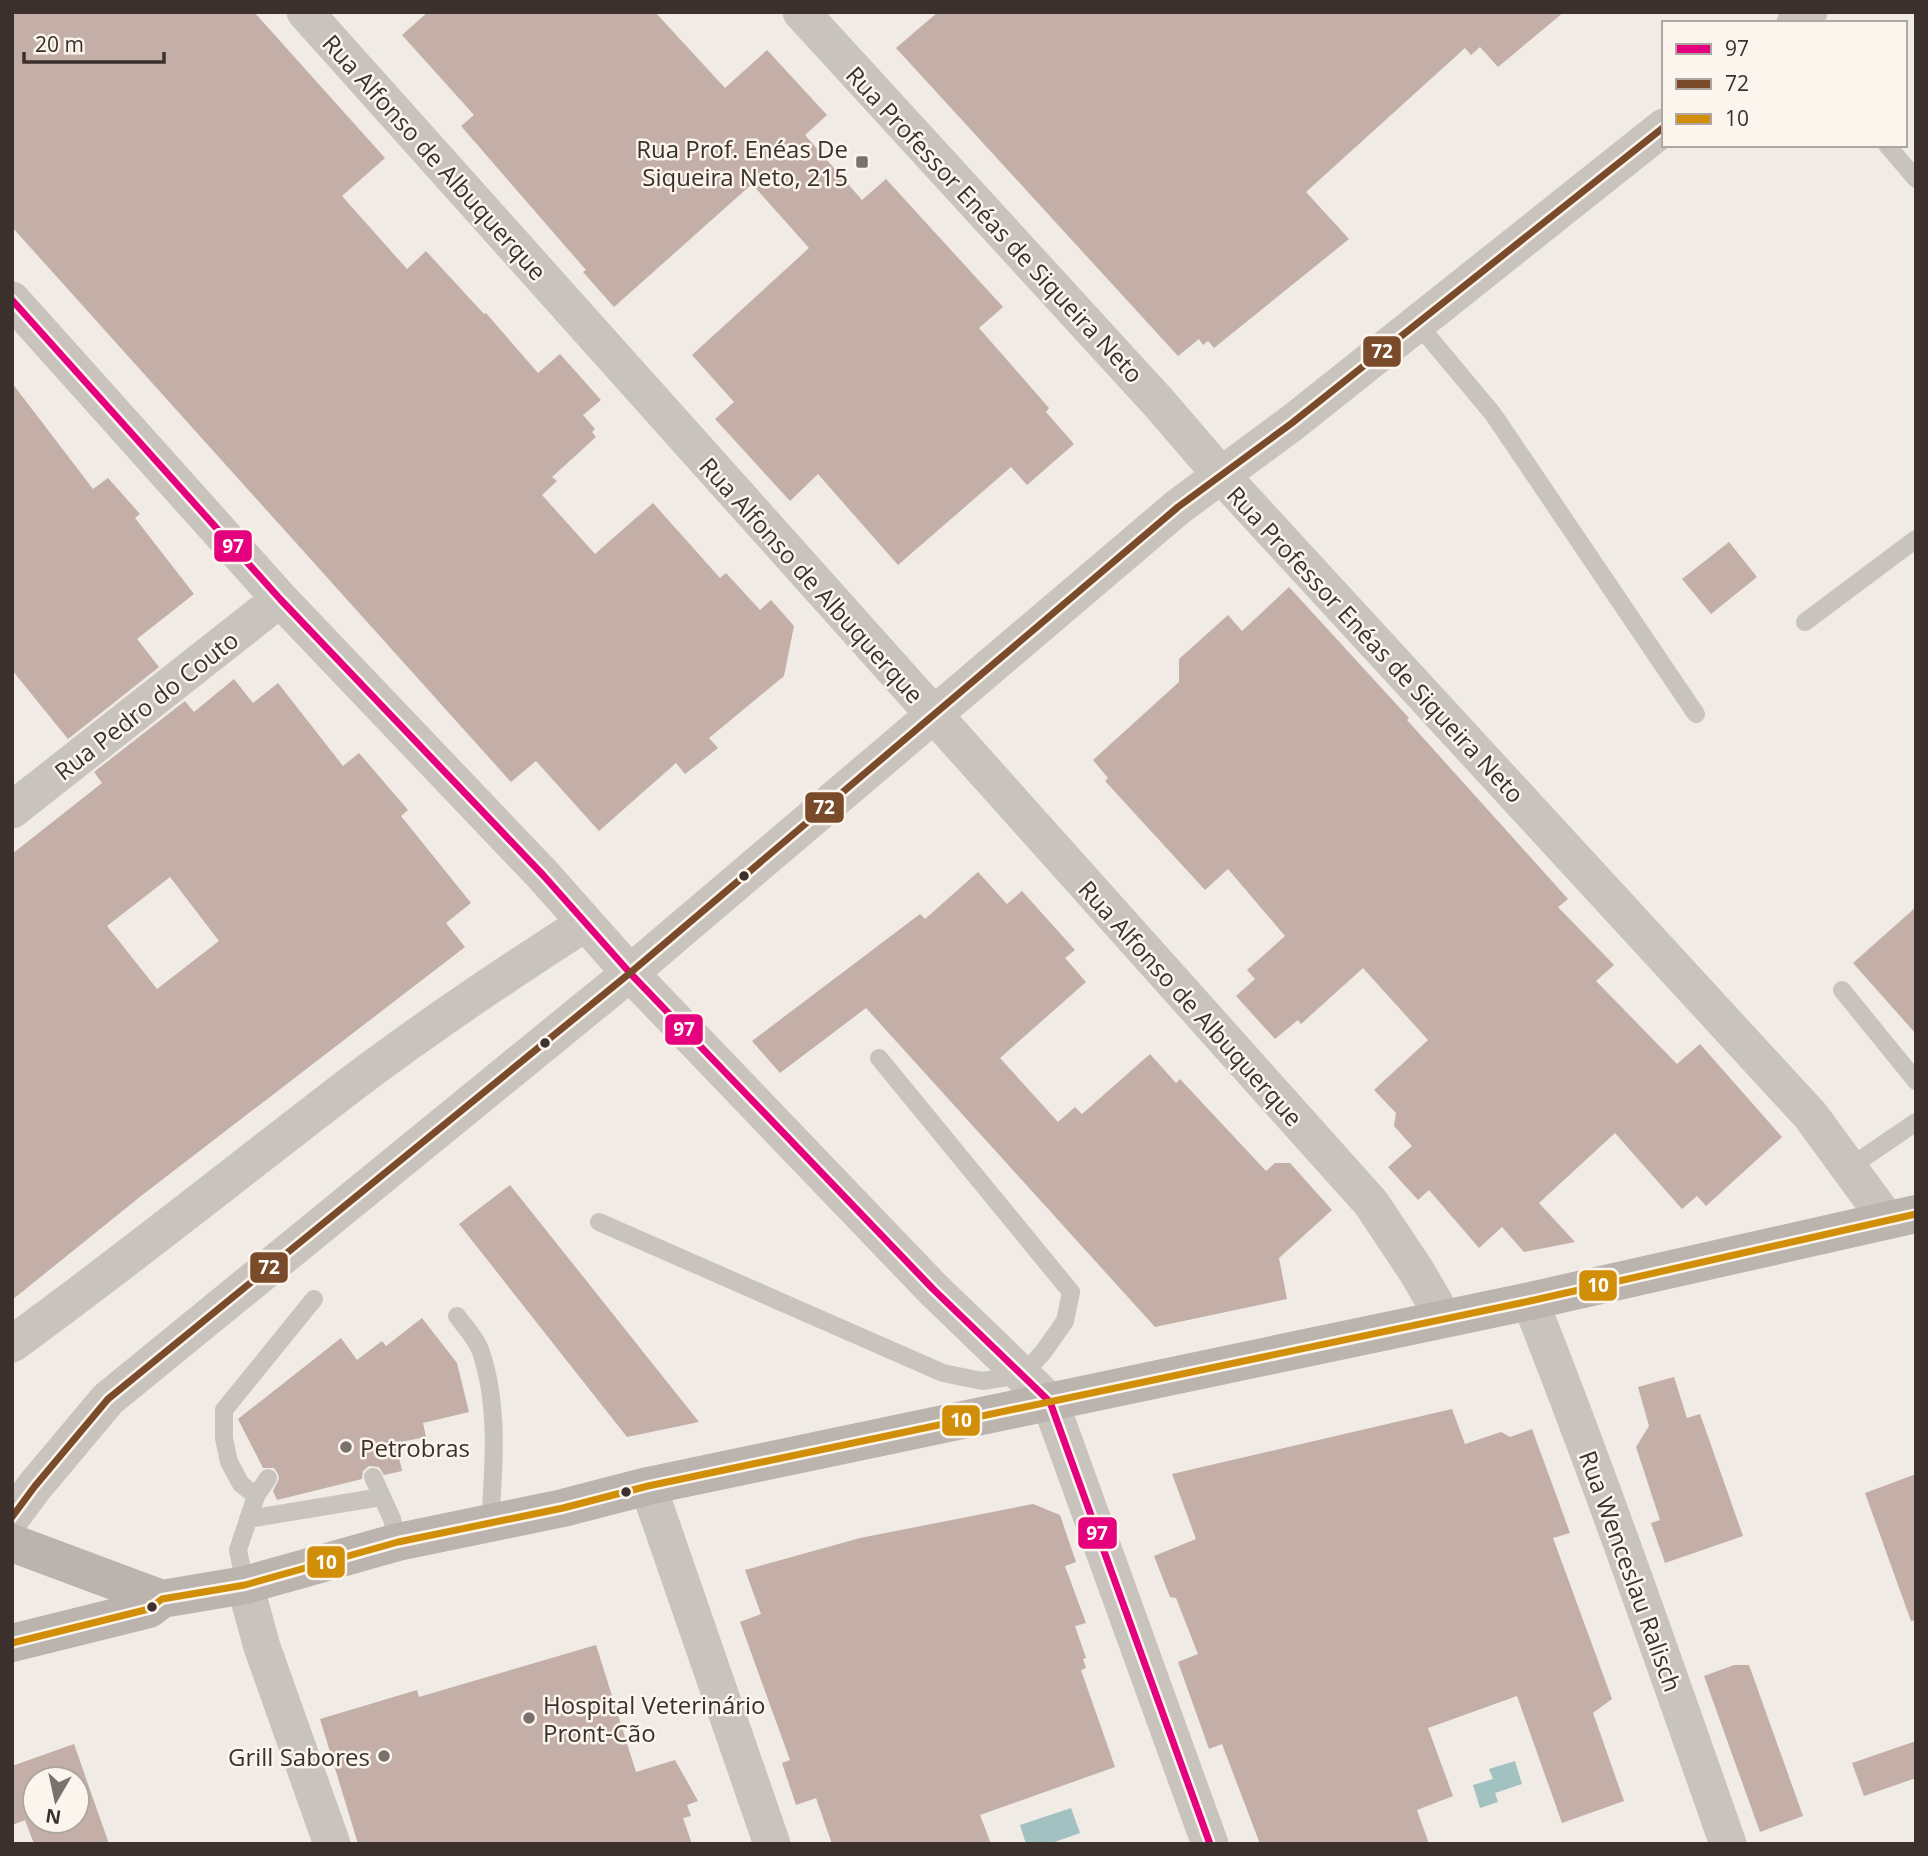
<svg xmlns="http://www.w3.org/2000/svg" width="1928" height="1856" font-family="'Open Sans',sans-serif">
<rect width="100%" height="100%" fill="#f0ebe5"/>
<path fill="#a1c2c1" d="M 1515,1761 L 1522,1784 L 1495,1793 L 1498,1802 L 1480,1808 L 1473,1785 L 1493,1779 L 1489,1769 Z
M 1071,1808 L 1080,1833 L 1049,1844 L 1026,1844 L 1020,1825 Z"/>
<path fill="#c3afa7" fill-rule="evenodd" d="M 12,12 L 254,12 L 385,158 L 342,196 L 407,269 L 426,251 L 484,314 L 486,313 L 538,373 L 560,354 L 601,400 L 583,415 L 595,429 L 592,432 L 596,437 L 552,477 L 557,481 L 542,495 L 595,554 L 653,503 L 720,578 L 726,573 L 760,610 L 771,600 L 794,626 L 784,676 L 709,738 L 718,748 L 685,774 L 676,763 L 599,831 L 536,761 L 511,782 L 12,227 Z
M 428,12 L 655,12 L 725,88 L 767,50 L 827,115 L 805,135 L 862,200 L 886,179 L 1003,307 L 979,328 L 1049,408 L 1046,412 L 1074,444 L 1027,485 L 1011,467 L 898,565 L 818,474 L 790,501 L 715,419 L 734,402 L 692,355 L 809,248 L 752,184 L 614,307 L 583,272 L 586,270 L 461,126 L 474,115 L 402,35 Z
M 938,12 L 1564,12 L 1498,67 L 1480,47 L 1471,55 L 1465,48 L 1306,192 L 1349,239 L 1214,348 L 1208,341 L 1203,345 L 1199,339 L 1178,356 L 896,48 Z
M 12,383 L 93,489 L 108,478 L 140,514 L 135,518 L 194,594 L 137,639 L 159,667 L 68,739 L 12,670 Z
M 1729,542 L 1757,577 L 1711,614 L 1682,579 Z
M 1289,587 L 1409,718 L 1407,720 L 1568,899 L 1558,907 L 1614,965 L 1596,981 L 1677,1064 L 1700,1044 L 1782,1137 L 1706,1206 L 1697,1196 L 1682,1209 L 1615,1133 L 1539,1203 L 1575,1242 L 1524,1252 L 1502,1227 L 1479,1248 L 1429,1190 L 1418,1200 L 1388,1167 L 1412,1146 L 1394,1126 L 1396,1113 L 1374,1090 L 1428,1040 L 1363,968 L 1301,1024 L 1298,1020 L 1275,1039 L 1236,996 L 1255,979 L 1247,970 L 1285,936 L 1228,869 L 1205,890 L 1105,781 L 1108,778 L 1093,760 L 1179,682 L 1179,659 L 1228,615 L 1242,631 Z
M 234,679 L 253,703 L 278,683 L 343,766 L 359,753 L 408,810 L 401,816 L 471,903 L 446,923 L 465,947 L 141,1196 L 12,1300 L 12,854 L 102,783 L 94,772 L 185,701 L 194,712 ZM 170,877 L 219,941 L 157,989 L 107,926 Z
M 978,872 L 1007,904 L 1022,891 L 1075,950 L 1065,958 L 1086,982 L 1000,1058 L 1058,1122 L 1075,1107 L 1082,1114 L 1150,1054 L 1176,1083 L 1180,1079 L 1266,1171 L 1275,1163 L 1290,1163 L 1332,1210 L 1279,1258 L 1287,1299 L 1155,1327 L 866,1008 L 780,1073 L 752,1041 L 920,914 L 925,919 Z
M 1916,907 L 1916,1034 L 1853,963 Z
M 510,1185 L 699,1422 L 627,1437 L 459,1224 Z
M 422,1318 L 457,1363 L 469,1412 L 423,1423 L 426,1437 L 396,1443 L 402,1471 L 384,1475 L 379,1467 L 369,1466 L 363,1471 L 362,1479 L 277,1500 L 273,1491 L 279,1479 L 278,1474 L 274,1468 L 263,1468 L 238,1419 L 341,1338 L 357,1360 L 382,1341 L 386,1346 Z
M 1674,1377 L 1687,1418 L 1700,1414 L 1743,1536 L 1665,1563 L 1651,1523 L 1660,1520 L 1636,1447 L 1649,1426 L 1638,1387 Z
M 1452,1409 L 1465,1444 L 1501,1432 L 1510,1437 L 1532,1429 L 1570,1533 L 1553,1538 L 1612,1699 L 1593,1713 L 1624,1801 L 1562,1823 L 1517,1696 L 1428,1728 L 1453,1796 L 1417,1810 L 1429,1844 L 1260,1844 L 1222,1744 L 1209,1749 L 1178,1662 L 1198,1654 L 1176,1598 L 1170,1597 L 1154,1556 L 1196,1539 L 1172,1474 Z
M 1916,1474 L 1916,1620 L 1911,1621 L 1865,1493 Z
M 1033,1504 L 1060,1515 L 1076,1562 L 1065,1566 L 1086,1623 L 1075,1626 L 1086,1658 L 1083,1659 L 1086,1668 L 1081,1670 L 1115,1767 L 980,1815 L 991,1844 L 832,1844 L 816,1798 L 796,1805 L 782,1763 L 790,1760 L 740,1622 L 761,1614 L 745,1570 L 860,1538 Z
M 596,1645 L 636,1772 L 675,1760 L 698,1801 L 687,1805 L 691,1816 L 683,1818 L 692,1844 L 358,1844 L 320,1719 L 417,1690 L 419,1697 Z
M 1734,1665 L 1749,1665 L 1803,1816 L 1760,1832 L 1704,1676 Z
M 1916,1741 L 1916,1778 L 1864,1796 L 1852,1763 Z
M 74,1744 L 109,1844 L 34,1844 L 25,1820 L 12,1825 L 12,1766 ZM 35,1779 L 77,1779 L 77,1821 L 35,1821 Z"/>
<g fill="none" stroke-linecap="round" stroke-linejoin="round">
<path stroke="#c9c3be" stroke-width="18" d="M 1887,145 L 1916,179
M 1417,323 L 1493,414 L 1696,714
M 1805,622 L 1916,539
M 1842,990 L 1916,1081
M 1850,1167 L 1916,1122
M 599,1222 L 943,1373 L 982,1381 L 1023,1375 L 1044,1351 L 1065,1321 L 1071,1292 L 879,1058
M 457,1316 C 465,1327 477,1339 481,1352 C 499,1406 494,1466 490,1523
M 373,1477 L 392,1519 L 398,1542
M 256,1496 L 241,1484 L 229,1462 L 224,1438 L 224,1410 L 314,1299
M 248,1519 L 381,1497
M 245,1585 L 238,1550 L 256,1496 L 268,1478"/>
<path stroke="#c9c3be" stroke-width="37" d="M 305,12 L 1371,1203 L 1417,1272 L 1443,1317
M 801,12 L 1159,403 L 1221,475 L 1811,1116 L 1887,1220
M 1795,23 L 1809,12
M 12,300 L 280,599 L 543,875 L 630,973 L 933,1289 L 1050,1402 L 1210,1844
M 12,810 L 280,599
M 1530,1301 C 1601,1480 1664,1662 1728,1844
M 12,1344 C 128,1260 239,1170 353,1083 C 427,1027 506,974 584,924
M 648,1486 L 772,1844
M 12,1517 L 35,1486 L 108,1399 L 630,973 L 1178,507 L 1292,423 L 1664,127
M 245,1585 L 262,1647 L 332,1844"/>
<path stroke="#bab3ae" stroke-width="38" d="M 12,1543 L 162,1599
M 12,1643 L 149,1609 L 162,1599 L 245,1585 L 398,1542 L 563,1508 L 648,1486 L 1530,1301 L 1916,1214"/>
<defs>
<path id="bus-1" d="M 12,300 L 280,599 L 543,875 L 630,973 L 933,1289 L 1050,1402 L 1210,1844"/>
<path id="bus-2" d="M 12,1517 L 35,1486 L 108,1399 L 630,973 L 1178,507 L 1292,423 L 1664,127"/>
<path id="bus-3" d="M 12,1643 L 149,1609 L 162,1599 L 245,1585 L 398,1542 L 563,1508 L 648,1486 L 1530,1301 L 1916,1214"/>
</defs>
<use href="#bus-1" stroke="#fbf5ee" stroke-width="12"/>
<use href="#bus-2" stroke="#fbf5ee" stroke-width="12"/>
<use href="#bus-3" stroke="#fbf5ee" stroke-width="12"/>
<use href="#bus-1" stroke="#e5007d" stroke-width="7"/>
<use href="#bus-2" stroke="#7a4b2a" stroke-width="7"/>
<use href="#bus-3" stroke="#d18e09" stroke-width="7"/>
</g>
<g fill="#7a716c" stroke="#fbf5ee" stroke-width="2.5">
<rect x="855" y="155" width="14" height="14" rx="3.5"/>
<circle cx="346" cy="1447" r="7"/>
<circle cx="529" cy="1718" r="7"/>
<circle cx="384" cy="1756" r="7"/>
</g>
<g fill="#3b302b" stroke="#fbf5ee" stroke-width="2.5">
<circle cx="744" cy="876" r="6"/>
<circle cx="545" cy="1043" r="6"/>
<circle cx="626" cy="1492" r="6"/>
<circle cx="152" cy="1607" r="6"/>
</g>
<g text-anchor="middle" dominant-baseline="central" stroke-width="5" stroke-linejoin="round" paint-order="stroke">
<g font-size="24" fill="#3b302b" stroke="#fbf5ee" text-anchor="end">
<text x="848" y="148">Rua Prof. Enéas De<tspan x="848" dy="28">Siqueira Neto, 215</tspan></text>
<text x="360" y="1447" text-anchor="start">Petrobras</text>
<text x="543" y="1704" text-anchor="start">Hospital Veterinário<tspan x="543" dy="28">Pront-Cão</tspan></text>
<text x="370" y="1756">Grill Sabores</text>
</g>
<g font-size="24" fill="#3b302b" stroke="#fbf5ee">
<text transform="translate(435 157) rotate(48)">Rua Alfonso de Albuquerque</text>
<text transform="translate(995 224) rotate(47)">Rua Professor Enéas de Siqueira Neto</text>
<text transform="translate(812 580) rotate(48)">Rua Alfonso de Albuquerque</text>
<text transform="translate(1376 644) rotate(47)">Rua Professor Enéas de Siqueira Neto</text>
<text transform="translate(146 705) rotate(-38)">Rua Pedro do Couto</text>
<text transform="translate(1191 1003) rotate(48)">Rua Alfonso de Albuquerque</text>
<text transform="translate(1631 1571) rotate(70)">Rua Wenceslau Ralisch</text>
</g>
</g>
<g stroke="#fbf5ee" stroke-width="2.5">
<rect x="1362" y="335" width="40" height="33" rx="7" fill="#7a4b2a"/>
<rect x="213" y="529" width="40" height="34" rx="7" fill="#e5007d"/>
<rect x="804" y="791" width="41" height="33" rx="7" fill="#7a4b2a"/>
<rect x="664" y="1013" width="40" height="33" rx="7" fill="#e5007d"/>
<rect x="249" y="1251" width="40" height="33" rx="7" fill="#7a4b2a"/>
<rect x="1578" y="1269" width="40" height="33" rx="7" fill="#d18e09"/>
<rect x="941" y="1404" width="40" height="33" rx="7" fill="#d18e09"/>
<rect x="1077" y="1516" width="41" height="34" rx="7" fill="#e5007d"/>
<rect x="306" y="1545" width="40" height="34" rx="7" fill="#d18e09"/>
</g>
<g font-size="19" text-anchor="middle" font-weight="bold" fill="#fff">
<text x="1382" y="358">72</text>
<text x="233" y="553">97</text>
<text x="824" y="814">72</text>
<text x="684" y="1036">97</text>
<text x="269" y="1274">72</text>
<text x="1598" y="1292">10</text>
<text x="961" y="1427">10</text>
<text x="1097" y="1540">97</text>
<text x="326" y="1569">10</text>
</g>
<rect width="1928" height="1856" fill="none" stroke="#3b302b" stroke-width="28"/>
<rect x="1662" y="21" width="245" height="126" fill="#fbf5ee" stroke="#aea6a0" stroke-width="2"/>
<rect x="1676" y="44" width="35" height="10" fill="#e5007d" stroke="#aea6a0" stroke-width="2"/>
<text x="1725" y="56" font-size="21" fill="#3b302b">97</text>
<rect x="1676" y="79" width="35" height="10" fill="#7a4b2a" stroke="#aea6a0" stroke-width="2"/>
<text x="1725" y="91" font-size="21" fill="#3b302b">72</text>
<rect x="1676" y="114" width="35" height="10" fill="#d18e09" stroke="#aea6a0" stroke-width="2"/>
<text x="1725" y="126" font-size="21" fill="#3b302b">10</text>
<g transform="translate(56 1800) rotate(189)"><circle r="33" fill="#fbf5ee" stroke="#aea6a0" stroke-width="2"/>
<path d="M0-5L12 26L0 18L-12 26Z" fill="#7a716c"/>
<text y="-10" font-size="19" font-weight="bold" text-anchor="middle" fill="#3b302b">N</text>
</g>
<path d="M24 52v10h140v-10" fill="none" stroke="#3b302b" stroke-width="3.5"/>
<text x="35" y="52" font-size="21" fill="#3b302b" stroke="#fbf5ee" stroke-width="5" paint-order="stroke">20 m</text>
</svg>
